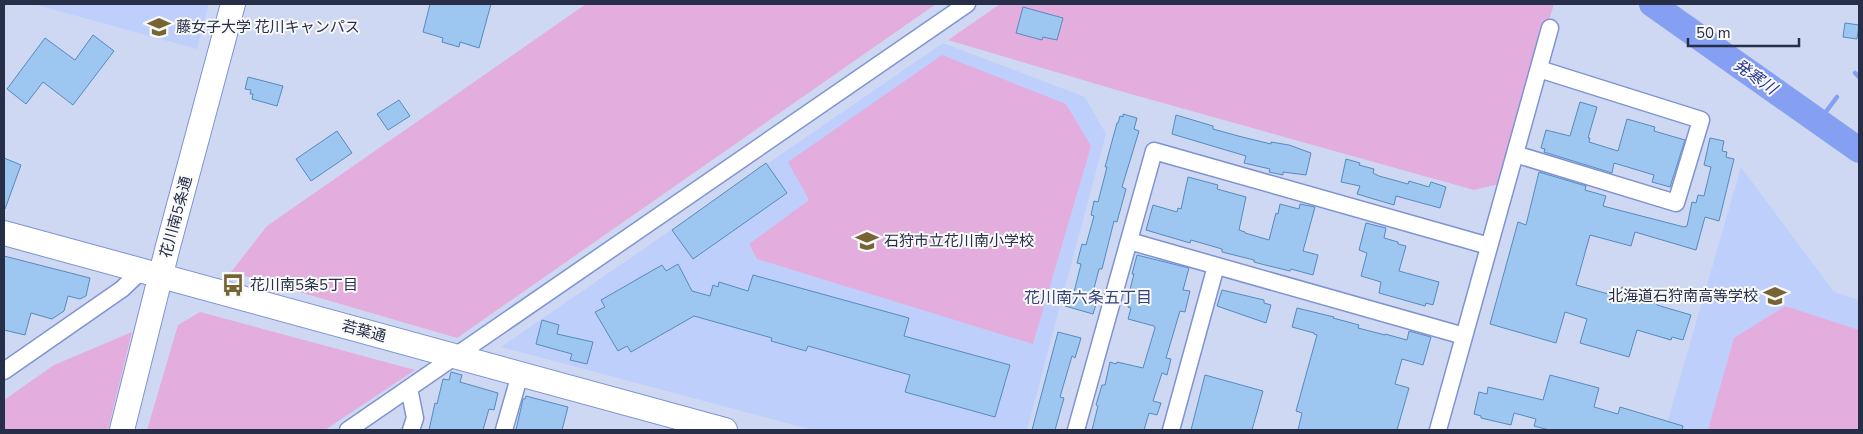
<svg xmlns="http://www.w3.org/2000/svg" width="1863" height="434" font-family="'Nunito Sans','Noto Sans JP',sans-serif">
<rect width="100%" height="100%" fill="#ced8f3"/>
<path fill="#bfcffb" d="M 33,4 L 209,4 L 197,49 Z
M 943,43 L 1085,97 L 1106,134 L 1027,430 L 813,430 L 501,347 Z
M 1741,167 L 1834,292 L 1859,300 L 1859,430 L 1665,430 Z"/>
<path fill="#e3aede" d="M 586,4 L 936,4 L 457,338 L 231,272 L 267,226 Z
M 1000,4 L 1554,4 L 1499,184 L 1474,190 L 1120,91 L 948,40 Z
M 942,55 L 1066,104 L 1091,146 L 1033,344 L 757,259 L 749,244 L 809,200 L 788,162 Z
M 1785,306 L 1859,330 L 1859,430 L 1708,430 L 1734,338 Z
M 200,312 L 415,370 L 325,430 L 147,430 L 178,325 Z
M 132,332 L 108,430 L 4,430 L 4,400 L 54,365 Z"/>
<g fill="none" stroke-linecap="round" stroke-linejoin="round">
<path stroke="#859ff2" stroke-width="4.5" d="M 1855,73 L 1859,77
M 1819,121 L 1837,97"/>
<path stroke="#859ff2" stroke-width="26" d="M 1652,4 L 1859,150"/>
</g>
<path fill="#9dc6f0" stroke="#568abe" d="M 430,4 L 491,4 L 479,48 L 460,42 L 459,47 L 442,42 L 443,38 L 423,32 Z
M 1023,7 L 1063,18 L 1057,40 L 1043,37 L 1042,40 L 1016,33 Z
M 1845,23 L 1859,25 L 1857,39 L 1843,37 Z
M 93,35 L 114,51 L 73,105 L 43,82 L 26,104 L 7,89 L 45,38 L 75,60 Z
M 248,77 L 283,86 L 277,106 L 252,99 L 253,94 L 250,94 L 251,90 L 245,89 Z
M 399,100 L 410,116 L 388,130 L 377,114 Z
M 1580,102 L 1597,107 L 1588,138 L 1590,138 L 1589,142 L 1618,151 L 1627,119 L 1655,127 L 1654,131 L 1685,140 L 1670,187 L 1652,182 L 1654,175 L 1614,163 L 1612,173 L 1544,152 L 1545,149 L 1541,148 L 1546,130 L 1570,136 Z
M 1123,114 L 1137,118 L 1134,129 L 1139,131 L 1122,187 L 1126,189 L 1117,222 L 1114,221 L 1102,269 L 1099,269 L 1092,296 L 1098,298 L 1093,314 L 1065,306 L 1069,290 L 1074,292 L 1081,264 L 1077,263 L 1082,244 L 1086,245 L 1094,216 L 1091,215 L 1094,201 L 1098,202 L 1107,167 L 1105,167 L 1117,123 L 1118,123 L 1120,116 L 1123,117 Z
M 1176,115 L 1213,126 L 1213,129 L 1242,137 L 1271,144 L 1271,142 L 1289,145 L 1311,153 L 1306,175 L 1283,172 L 1283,175 L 1269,172 L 1270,169 L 1244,163 L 1246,156 L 1172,134 Z
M 337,131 L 352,153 L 311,181 L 296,159 Z
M 1710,138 L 1724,141 L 1722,151 L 1727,152 L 1726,157 L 1734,159 L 1719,221 L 1705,217 L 1696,250 L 1635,232 L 1631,246 L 1590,235 L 1576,285 L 1619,297 L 1622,287 L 1658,298 L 1657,305 L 1691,315 L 1683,340 L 1672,337 L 1671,340 L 1637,330 L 1629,357 L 1580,343 L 1587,319 L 1565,312 L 1556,343 L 1490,324 L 1518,222 L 1526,225 L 1539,172 L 1586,186 L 1585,190 L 1606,196 L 1603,206 L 1684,227 L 1687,226 L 1692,202 L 1696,203 L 1698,195 L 1704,196 L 1711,167 L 1704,165 Z
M 4,158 L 21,165 L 5,209 L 4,209 Z
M 1346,159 L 1360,163 L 1359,165 L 1374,169 L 1373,173 L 1379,176 L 1408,184 L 1409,181 L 1429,187 L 1431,182 L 1446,187 L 1440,208 L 1396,196 L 1394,205 L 1357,194 L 1360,186 L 1341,182 Z
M 766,163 L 787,193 L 693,259 L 672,230 Z
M 1188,177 L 1218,185 L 1217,189 L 1246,197 L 1239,230 L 1245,232 L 1245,233 L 1269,240 L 1276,213 L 1278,214 L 1280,204 L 1299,209 L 1300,204 L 1315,207 L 1303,251 L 1318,255 L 1313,275 L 1291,269 L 1290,271 L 1265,265 L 1254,262 L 1254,260 L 1222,252 L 1222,249 L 1191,240 L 1190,243 L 1146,230 L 1153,205 L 1177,212 L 1178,208 L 1181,209 Z
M 1366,223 L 1386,228 L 1384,238 L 1398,242 L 1398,244 L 1406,246 L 1399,271 L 1439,282 L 1433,305 L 1426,303 L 1425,306 L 1379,293 L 1381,282 L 1361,276 L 1367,253 L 1359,250 Z
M 1137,255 L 1189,268 L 1183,290 L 1190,291 L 1185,312 L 1180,311 L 1166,358 L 1171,359 L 1167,375 L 1162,373 L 1153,401 L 1161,403 L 1157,415 L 1149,413 L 1144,430 L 1092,430 L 1098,406 L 1096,405 L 1102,385 L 1105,385 L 1110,362 L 1116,364 L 1117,362 L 1143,368 L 1155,328 L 1154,326 L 1128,319 L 1131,308 L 1128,307 L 1131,298 L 1128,297 L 1134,274 L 1132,274 Z
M 4,256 L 90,278 L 86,296 L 80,299 L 68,296 L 64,311 L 52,319 L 31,313 L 25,335 L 4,330 Z
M 678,264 L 692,291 L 710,296 L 713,285 L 718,287 L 719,282 L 748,291 L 753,275 L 909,318 L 904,336 L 1010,365 L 995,417 L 905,392 L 910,375 L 808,346 L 806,351 L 771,341 L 772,338 L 694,316 L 631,352 L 627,346 L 618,351 L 595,312 L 605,307 L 601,300 L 662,265 L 666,271 Z
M 1222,290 L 1264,300 L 1264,303 L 1271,305 L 1266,323 L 1217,306 Z
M 1297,308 L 1334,317 L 1333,318 L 1359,325 L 1358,328 L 1385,335 L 1385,334 L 1407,340 L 1409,331 L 1431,337 L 1423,365 L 1402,359 L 1395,384 L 1409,388 L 1397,430 L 1298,430 L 1302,413 L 1296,411 L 1317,335 L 1314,334 L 1314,333 L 1292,327 Z
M 542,320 L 559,325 L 557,334 L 593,342 L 587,364 L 570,360 L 572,354 L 536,344 Z
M 1058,332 L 1081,338 L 1075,358 L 1072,356 L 1060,397 L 1064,398 L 1055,430 L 1032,430 Z
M 451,372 L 462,375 L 460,382 L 498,393 L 494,410 L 489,409 L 483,430 L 429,430 L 435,403 L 437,404 L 443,379 L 449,380 Z
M 1205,375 L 1263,391 L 1252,430 L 1191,430 Z
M 1550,375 L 1599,388 L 1594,407 L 1618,414 L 1620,407 L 1683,426 L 1682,430 L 1549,430 L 1534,426 L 1536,419 L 1514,413 L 1511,425 L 1481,418 L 1481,416 L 1474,414 L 1479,392 L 1487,394 L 1488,387 L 1543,400 Z
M 526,396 L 568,407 L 562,430 L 516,430 L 523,399 L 525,399 Z"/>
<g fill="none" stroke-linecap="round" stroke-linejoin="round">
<defs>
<path id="street" d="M 1515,154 L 1676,203 L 1701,120 L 1539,69
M 1129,241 L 1464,336
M 4,371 L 122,289 L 142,270
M 409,388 L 415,418 L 411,430
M 348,430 L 967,4
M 504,430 L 520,374
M 1076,430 L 1154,151 L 1489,246
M 1171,430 L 1216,266
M 1438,430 L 1550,28"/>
<path id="secondary" d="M 4,233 L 725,430
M 122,430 L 167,250 L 233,4"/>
</defs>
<use href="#street" stroke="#7e93d2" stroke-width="19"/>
<use href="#secondary" stroke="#7e93d2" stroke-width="26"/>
<use href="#street" stroke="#fff" stroke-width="16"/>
<use href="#secondary" stroke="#fff" stroke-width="24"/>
</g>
<defs>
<symbol id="university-bare" viewBox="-9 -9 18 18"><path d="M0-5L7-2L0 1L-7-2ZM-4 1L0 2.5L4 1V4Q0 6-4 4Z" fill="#766433" stroke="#f9f9f9" stroke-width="2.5" paint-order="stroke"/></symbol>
<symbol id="school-bare" viewBox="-9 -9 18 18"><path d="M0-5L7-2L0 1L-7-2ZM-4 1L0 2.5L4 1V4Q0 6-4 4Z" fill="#766433" stroke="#f9f9f9" stroke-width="2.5" paint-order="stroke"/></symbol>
<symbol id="bus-bare" viewBox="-9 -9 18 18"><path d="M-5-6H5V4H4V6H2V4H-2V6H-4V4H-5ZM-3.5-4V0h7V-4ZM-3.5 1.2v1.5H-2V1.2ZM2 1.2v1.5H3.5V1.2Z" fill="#766433" stroke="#f9f9f9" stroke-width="2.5" paint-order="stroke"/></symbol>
</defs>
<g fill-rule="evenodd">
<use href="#university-bare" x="143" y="11" width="32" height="32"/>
<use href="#school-bare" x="851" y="225" width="32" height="32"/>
<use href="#bus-bare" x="217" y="269" width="32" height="32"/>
<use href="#school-bare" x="1759" y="280" width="32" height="32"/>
</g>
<g text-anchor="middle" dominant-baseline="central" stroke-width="4" stroke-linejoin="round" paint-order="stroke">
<g font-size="15" fill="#262e48" stroke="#f9f9f9" text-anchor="start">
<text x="176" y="27">藤女子大学 花川キャンパス</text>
<text x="884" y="241">石狩市立花川南小学校</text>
<text x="250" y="285">花川南5条5丁目</text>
<text x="1758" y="296" text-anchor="end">北海道石狩南高等学校</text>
</g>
<g font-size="15" fill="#262e48" stroke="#f9f9f9">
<text transform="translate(176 217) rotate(-75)">花川南5条通</text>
<text transform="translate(364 331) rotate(15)">若葉通</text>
</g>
<g font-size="16" font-style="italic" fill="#243491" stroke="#f9f9f9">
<text transform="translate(1755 77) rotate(35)">発寒川</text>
</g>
<g font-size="16" fill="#33437c" stroke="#f9f9f9">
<text x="1088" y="298">花川南六条五丁目</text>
</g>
</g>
<rect width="1863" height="434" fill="none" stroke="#262e48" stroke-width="10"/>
<path d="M1688 38v8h111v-8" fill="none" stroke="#262e48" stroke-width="2.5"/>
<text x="1696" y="38" font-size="15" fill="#262e48" stroke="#f9f9f9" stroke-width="4" paint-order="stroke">50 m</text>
</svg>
